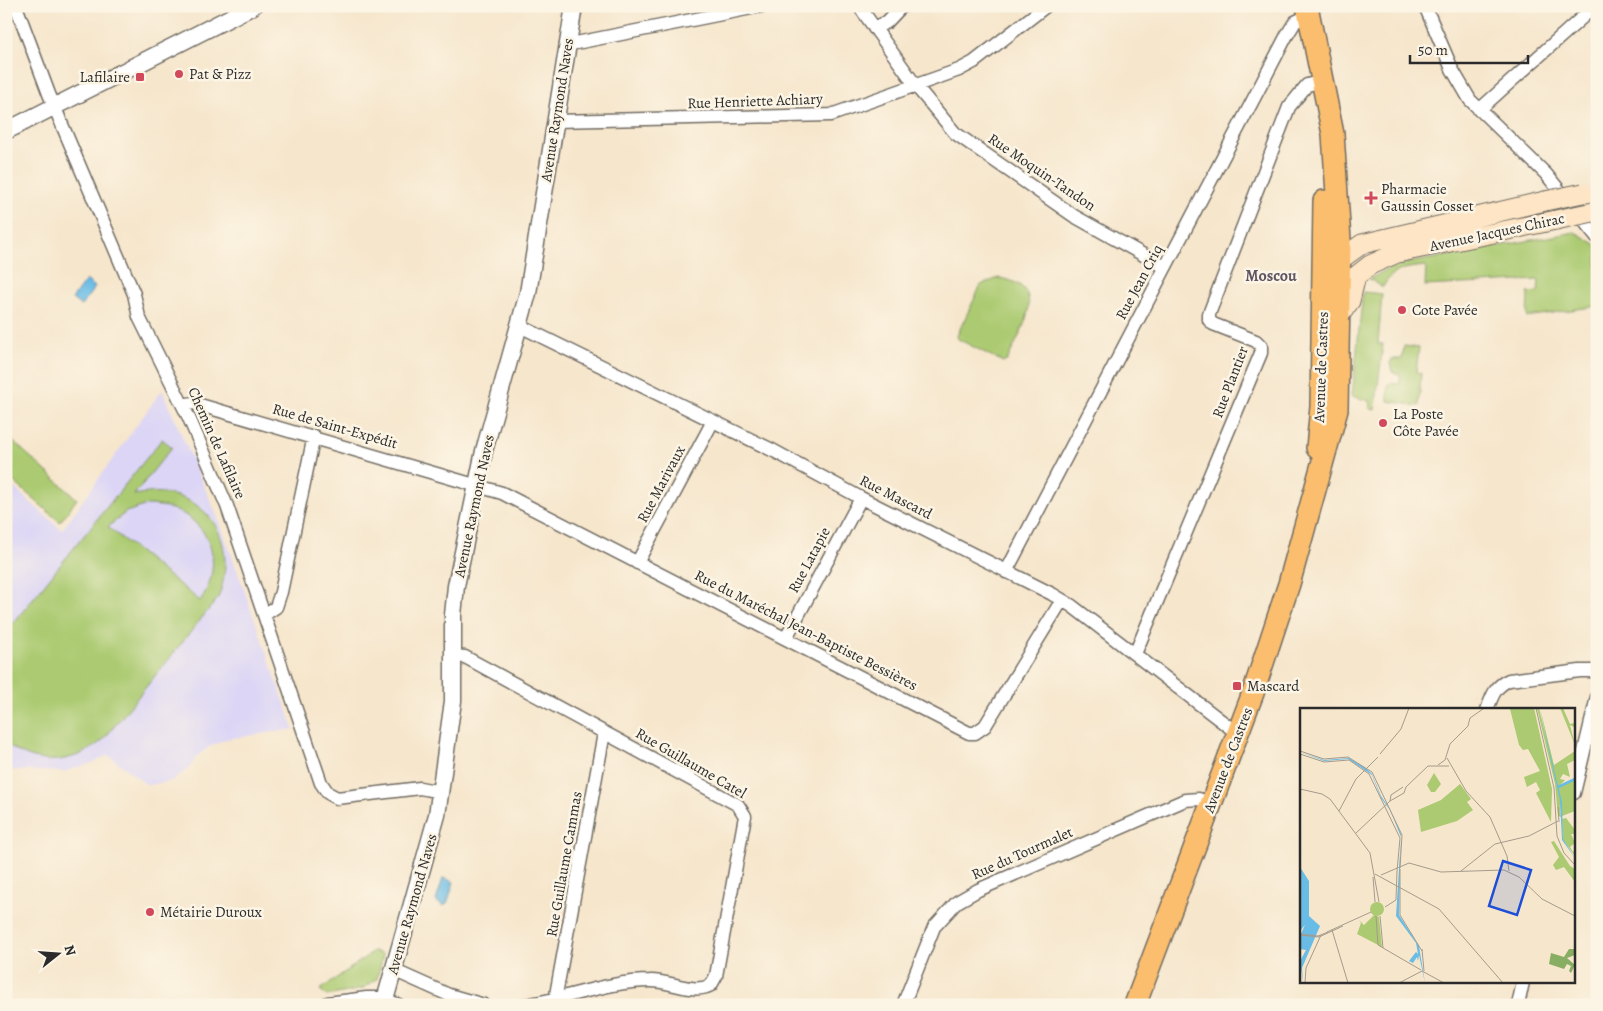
<svg xmlns="http://www.w3.org/2000/svg" width="1603" height="1011" font-family="Alegreya,serif">
<rect width="100%" height="100%" fill="#fcf5e5"/>
<filter id="ink" filterUnits="userSpaceOnUse"><feTurbulence type="fractalNoise" baseFrequency=".02" numOctaves="2"/><feDisplacementMap in="SourceGraphic" scale="10" xChannelSelector="R" yChannelSelector="G"/><feConvolveMatrix kernelMatrix="1 2 1 2 8 2 1 2 1" color-interpolation-filters="sRGB"/></filter>
<filter id="wash" filterUnits="userSpaceOnUse"><feTurbulence type="fractalNoise" baseFrequency=".0096" numOctaves="4" result="noise"/><feDisplacementMap in="SourceGraphic" scale="20" xChannelSelector="R" yChannelSelector="G"/><feGaussianBlur stdDeviation="1.12" result="paint"/><feColorMatrix in="noise" values="0 0 0 0 0 0 0 0 0 0 0 0 0 0 0 0 0 1.4 0 .05"/><feComposite in="paint" operator="in"/></filter>
<g filter="url(#wash)">
<rect width="100%" height="100%" fill="#f6e6cc"/>
<path fill="#dcd5f6" d="M 162,390 L 220,523 L 294,729 L 226,739 L 209,747 L 197,756 L 190,767 L 172,781 L 147,785 L 108,755 L 95,762 L 63,772 L 11,770 L 6,774 L 6,481 L 62,530 Z"/>
<path fill="#abca71" stroke="#6b7a4e" fill-rule="evenodd" d="M 1575,232 L 1597,245 L 1597,306 L 1527,317 L 1528,293 L 1538,292 L 1539,280 L 1425,286 L 1426,266 C 1407,268 1393,268 1383,287 L 1369,279 L 1388,269 L 1408,263 Z
M 998,278 C 1053,285 1020,331 1007,361 L 1003,362 L 958,339 L 957,335 L 981,285 Z
M 1363,292 L 1382,294 L 1378,344 L 1383,344 L 1375,410 L 1370,409 L 1369,401 L 1352,396 Z
M 1404,346 L 1419,348 L 1416,372 L 1421,373 L 1419,406 L 1388,401 L 1388,388 L 1390,383 L 1400,384 L 1400,374 L 1392,372 L 1390,363 L 1392,359 L 1402,359 Z
M 6,435 L 77,499 L 60,522 L 6,475 Z
M 162,439 L 172,447 L 134,495 C 145,493 156,491 168,494 C 219,503 236,553 218,598 L 104,739 C 76,764 36,769 6,743 L 6,632 ZM 147,505 C 201,505 231,555 200,601 L 108,527 L 126,512 Z
M 374,951 L 383,955 L 377,979 L 362,989 L 327,996 L 320,990 Z"/>
<path fill="#69bce5" stroke="#4a7488" d="M 86,280 L 95,287 L 81,306 L 72,299 Z
M 443,878 L 454,882 L 447,904 L 443,906 L 436,901 Z"/>
</g>
<g filter="url(#ink)">
<g fill="none" stroke-linecap="round" stroke-linejoin="round">
<defs>
<path id="minor" d="M 16,6 L 49,94 L 134,294 L 139,317 L 189,418 L 227,506 L 321,783 L 328,793 L 337,798 L 420,788 L 441,792
M 859,6 L 916,86 L 955,133 L 1074,216 L 1165,267
M 1425,6 L 1452,69 L 1470,100 L 1546,174 L 1597,237
M 874,28 L 887,22 L 902,6
M 566,45 L 762,6
M 1479,110 L 1595,6
M 555,121 L 831,115 L 959,70 L 974,62 L 1046,6
M 518,325 L 774,451 L 861,498 L 1052,594 L 1072,606 L 1237,733
M 183,405 L 193,403 L 502,493 L 969,733 L 975,733 L 985,726 L 1062,600
M 637,563 L 713,421
M 1006,572 L 1287,35 L 1295,22 L 1309,15
M 264,615 L 276,607 L 281,592 L 314,436
M 786,638 L 861,498
M 1135,654 L 1261,353 L 1261,346 L 1256,341 L 1213,324 L 1209,320 L 1209,314 L 1289,107 L 1307,85 L 1323,81
M 453,656 L 465,657 L 738,805 L 745,816 L 716,976 L 711,985 C 693,995 669,980 650,981 C 608,981 566,999 524,1005
M 1487,710 C 1492,696 1495,686 1509,680 L 1580,671 L 1597,671
M 1574,793 L 1597,697
M 393,970 L 449,995 L 484,1005
M 555,1000 L 604,733
M 384,1005 L 385,1000 L 399,1005
M 903,1005 L 934,927 L 957,902 L 978,890 L 1185,800 L 1199,799 L 1211,804
M 1518,1005 L 1523,982"/>
<path id="tertiary" d="M 6,131 L 253,6
M 328,1005 L 367,1000 L 385,1000 L 437,815 L 453,701 L 453,615 L 456,586 L 484,451 L 528,293 L 574,6"/>
<path id="secondary" d="M 1334,269 L 1341,259 L 1362,244 L 1545,201
M 1340,315 L 1350,301 L 1356,276 L 1370,265 L 1397,253 L 1556,220"/>
<path id="primary" d="M 1317,448 L 1321,407 L 1324,201
M 1135,1005 L 1253,693 L 1289,584 L 1337,410 L 1340,240 L 1333,134 L 1307,6"/>
</defs>
<use href="#minor" stroke="#726c63" stroke-width="15"/>
<use href="#tertiary" stroke="#726c63" stroke-width="19"/>
<use href="#secondary" stroke="#726c63" stroke-width="21"/>
<use href="#primary" stroke="#726c63" stroke-width="24"/>
<use href="#minor" stroke="#fff" stroke-width="12"/>
<use href="#tertiary" stroke="#fff" stroke-width="16"/>
<use href="#secondary" stroke="#fde5c5" stroke-width="19"/>
<use href="#primary" stroke="#fbbe6e" stroke-width="21"/>
<defs>
<path id="secondary-bridge" d="M 1545,201 L 1583,193
M 1556,220 L 1593,212"/>
</defs>
<use href="#secondary-bridge" stroke="#726c63" stroke-width="21" stroke-linecap="butt"/>
<use href="#secondary-bridge" stroke="#fde5c5" stroke-width="19"/>
</g>
</g>
<g fill="#d1495b" stroke="#fcf5e5" stroke-width="2">
<circle cx="179" cy="74" r="5"/>
<rect x="135" y="72" width="10" height="10" rx="2.5"/>
<path d="M1368.5 190.5h5v5h5v5h-5v5h-5v-5h-5v-5h5z"/>
<circle cx="1402" cy="310" r="5"/>
<circle cx="1383" cy="423" r="5"/>
<rect x="1232" y="681" width="10" height="10" rx="2.5"/>
<circle cx="150" cy="912" r="5"/>
</g>
<g text-anchor="middle" dominant-baseline="central" stroke-width="5" stroke-linejoin="round" paint-order="stroke">
<g font-size="15" fill="#2b2b2b" stroke="#fcf5e5" text-anchor="start">
<text x="189" y="74">Pat &amp; Pizz</text>
<text x="130" y="77" text-anchor="end">Lafilaire</text>
<text x="1381" y="189">Pharmacie<tspan x="1381" dy="17">Gaussin Cosset</tspan></text>
<text x="1412" y="310">Cote Pavée</text>
<text x="1393" y="414">La Poste<tspan x="1393" dy="17">Côte Pavée</tspan></text>
<text x="1247" y="686">Mascard</text>
<text x="160" y="912">Métairie Duroux</text>
</g>
<g font-size="15" fill="#2b2b2b" stroke="#fcf5e5">
<text transform="translate(755 101) rotate(-2)">Rue Henriette Achiary</text>
<text transform="translate(557 110) rotate(-81)">Avenue Raymond Naves</text>
<text transform="translate(1042 172) rotate(34)">Rue Moquin-Tandon</text>
<text transform="translate(1497 232) rotate(-12)">Avenue Jacques Chirac</text>
<text transform="translate(1139 282) rotate(-62)">Rue Jean Criq</text>
<text transform="translate(1321 367) rotate(-88)">Avenue de Castres</text>
<text transform="translate(1230 382) rotate(-69)">Rue Plantier</text>
<text transform="translate(335 426) rotate(16)">Rue de Saint-Expédit</text>
<text transform="translate(217 443) rotate(66)">Chemin de Lafilaire</text>
<text transform="translate(661 484) rotate(-62)">Rue Marivaux</text>
<text transform="translate(896 497) rotate(27)">Rue Mascard</text>
<text transform="translate(474 506) rotate(-78)">Avenue Raymond Naves</text>
<text transform="translate(809 560) rotate(-62)">Rue Latapie</text>
<text transform="translate(806 630) rotate(27)">Rue du Maréchal Jean-Baptiste Bessières</text>
<text transform="translate(1228 760) rotate(-69)">Avenue de Castres</text>
<text transform="translate(691 763) rotate(30)">Rue Guillaume Catel</text>
<text transform="translate(1022 853) rotate(-24)">Rue du Tourmalet</text>
<text transform="translate(564 864) rotate(-80)">Rue Guillaume Cammas</text>
<text transform="translate(412 904) rotate(-74)">Avenue Raymond Naves</text>
</g>
<g font-size="16" font-weight="bold" fill="#5f5564" stroke="#fcf5e5">
<text x="1271" y="276">Moscou</text>
</g>
</g>
<g transform="translate(1300 708)">
<rect width="275" height="275" fill="#f6e6cc"/>
<path d="M 234,0 L 252,81 L 251,114 L 236,85 L 240,82 L 236,74 L 227,79 L 226,76 L 224,69 L 240,63 L 228,41 L 223,42 L 219,37 L 210,1 ZM 237,0 L 239,0 L 258,82 L 261,109 L 258,108 L 255,76 ZM 240,0 L 254,57 L 275,43 L 275,52 L 267,56 L 270,69 L 263,66 L 260,71 L 265,72 L 259,78 L 275,71 L 275,103 L 262,108 ZM 260,0 L 263,0 L 270,16 L 274,15 L 274,19 L 270,17 L 275,37 ZM 134,65 L 141,76 L 135,84 L 131,84 L 127,77 ZM 160,76 L 171,91 L 167,94 L 173,102 L 157,113 L 121,124 L 118,102 L 141,92 ZM 266,110 L 275,122 L 275,126 L 271,126 L 275,135 L 270,139 L 273,144 L 275,142 L 275,148 L 263,132 L 262,111 ZM 254,133 L 270,158 L 275,161 L 275,174 L 264,159 L 256,162 L 253,157 L 259,149 L 251,134 ZM70 201a7 7 0 1 1 14 0a7 7 0 1 1-14 0ZM 74,207 L 79,209 L 82,239 L 57,226 L 61,215 L 59,212 L 64,217 Z" fill="#abca71"/>
<path d="M 275,235 L 275,247 L 267,250 L 275,257 L 271,265 L 269,263 L 271,258 L 267,256 L 264,261 L 249,256 L 251,245 L 264,249 L 269,241 L 274,241 Z" fill="#88ae63"/>
<path d="M 239,0 L 262,94 L 263,131 L 275,150 L 262,132 L 260,92 ZM 0,44 L 24,52 L 49,50 L 67,61 L 72,66 L 81,88 L 90,101 L 101,126 L 99,207 L 119,238 L 125,275 L 119,247 L 118,253 L 117,249 L 113,255 L 109,253 L 116,244 L 118,246 L 116,235 L 96,208 L 101,129 L 90,102 L 81,90 L 72,67 L 48,51 L 24,53 ZM 0,159 L 9,173 L 9,208 L 20,218 L 2,260 L 3,275 L 0,253 L 6,242 L 0,241 L 0,228 L 5,217 L 0,223 Z" fill="#69bce5"/>
<path fill="none" stroke="#69bce5" stroke-width="2.5" d="M 258,79 L 275,71"/>
<path fill="none" stroke="#a59b8c" stroke-width="1" d="M 236,0 L 254,80 L 257,128 L 264,145 L 275,157M 168,18 L 170,10 L 183,1M 0,43 L 24,51 L 48,49 L 72,64 L 102,127 L 100,160M 0,46 L 24,54 L 49,52 L 69,66 L 100,130 L 97,163M 80,46 L 101,21 L 109,0M 147,50 L 166,83 L 190,109 L 207,148 L 209,163M 138,57 L 145,52 L 150,36 L 168,18M 0,81 L 22,86 L 30,91 L 70,145 L 79,194M 90,93 L 91,87 L 103,79M 258,99 L 259,114M 39,103 L 56,71 L 78,49M 56,125 L 90,93 L 104,85 L 106,79 L 128,58 L 149,58M 100,161 L 100,207 L 122,243M 161,163 L 195,136 L 229,128 L 258,113M 75,166 L 139,201 L 203,275M 81,167 L 109,155 L 141,164 L 204,162 L 219,169 L 242,191 L 275,208M 73,169 L 75,194M 85,199 L 96,192 L 97,163M 76,208 L 78,237 L 121,262M 80,208 L 83,240M 32,222 L 48,275M 27,224 L 71,204M 0,226 L 18,228 L 28,224M 0,227 L 19,229 L 43,218M 122,241 L 124,263M 5,275 L 6,260 L 21,227M 99,275 L 122,263 L 144,275"/>
<path fill="#1d4ed8" fill-opacity="0.15" stroke="#1d4ed8" stroke-width="2.5" d="M 203,153 L 231,162 L 217,207 L 189,198 Z"/>
<rect width="275" height="275" fill="none" stroke="#2b2b2b" stroke-width="2.5"/>
</g>
<rect width="1603" height="1011" fill="none" stroke="#fcf5e5" stroke-width="25"/>
<g transform="translate(58 954) rotate(73)" stroke="#fcf5e5" stroke-width="4" paint-order="stroke">
<path d="M0-4L9 19L0 12L-9 19Z" fill="#2b2b2b"/>
<text y="-8" font-size="14" font-weight="bold" text-anchor="middle" fill="#2b2b2b">N</text>
</g>
<path d="M1410 55v8h118v-8" fill="none" stroke="#2b2b2b" stroke-width="2.5"/>
<text x="1418" y="55" font-size="15" fill="#2b2b2b" stroke="#fcf5e5" stroke-width="4" paint-order="stroke">50 m</text>
</svg>
